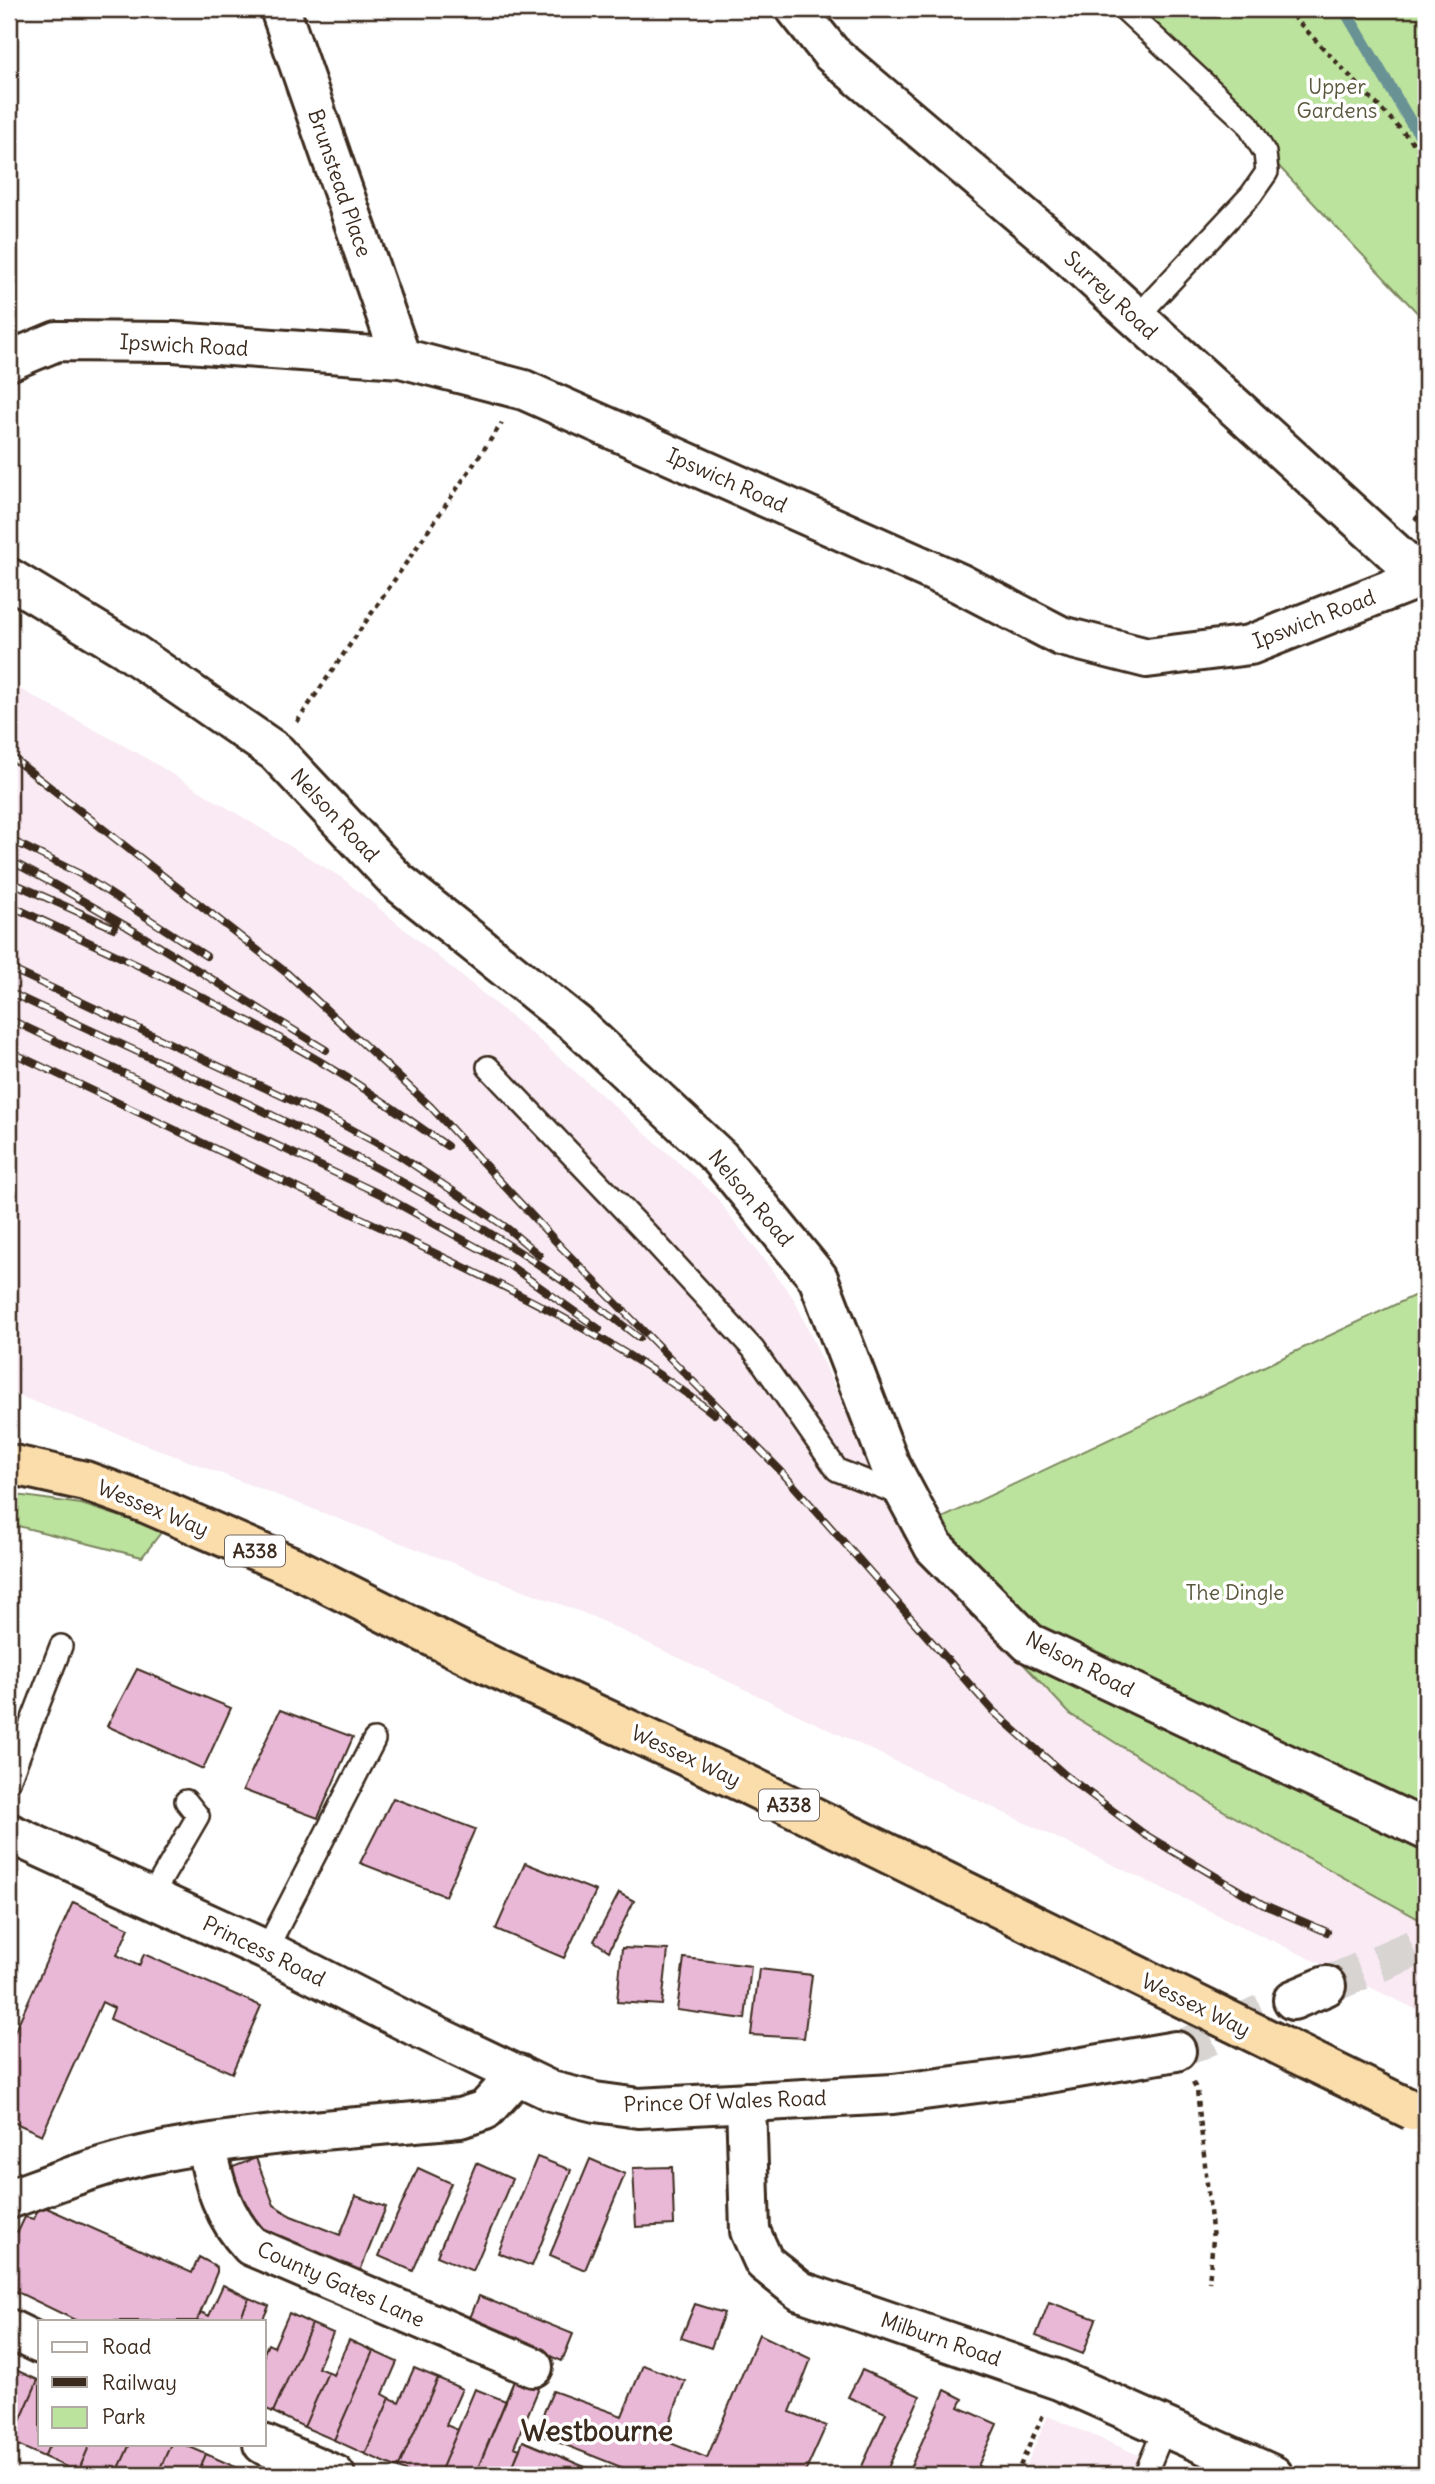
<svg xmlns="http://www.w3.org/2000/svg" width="1435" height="2484" font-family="Delius,sans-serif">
<rect width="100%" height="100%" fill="#fff"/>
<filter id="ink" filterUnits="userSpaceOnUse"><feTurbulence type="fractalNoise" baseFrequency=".0143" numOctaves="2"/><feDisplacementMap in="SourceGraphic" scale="14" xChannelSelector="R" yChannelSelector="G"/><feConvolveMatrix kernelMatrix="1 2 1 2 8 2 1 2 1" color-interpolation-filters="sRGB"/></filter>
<g filter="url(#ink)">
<path fill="#f9eaf3" d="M 9,683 L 141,755 L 342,878 L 531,1033 L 712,1192 L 794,1299 L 904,1536 L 1070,1714 L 1224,1811 L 1426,1923 L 1426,2014 L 591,1616 L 9,1392 Z
M 1048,2416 L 1185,2475 L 1022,2475 Z"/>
<path fill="#bce39e" stroke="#7c865e" stroke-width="2" d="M 1139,9 L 1426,9 L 1426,322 L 1148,28 Z
M 1426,1290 L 1426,1923 L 1224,1811 L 1070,1714 L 904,1536 Z
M 9,1494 L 81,1504 L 163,1530 L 142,1557 L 18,1526 L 9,1527 Z"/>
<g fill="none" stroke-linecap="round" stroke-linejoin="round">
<path stroke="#699295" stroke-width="12" d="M 1344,9 L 1410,121 L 1426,142"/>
</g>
<path fill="#eab8d7" stroke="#3b2a1e" stroke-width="2" d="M 137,1669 L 231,1708 L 203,1769 L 107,1726 Z
M 280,1710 L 353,1737 L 318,1818 L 243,1790 Z
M 393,1798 L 475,1829 L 445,1896 L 360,1863 Z
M 525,1863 L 596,1891 L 564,1958 L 496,1929 Z
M 619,1893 L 634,1901 L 609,1951 L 594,1941 Z
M 73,1902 L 129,1928 L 117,1955 L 139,1966 L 144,1954 L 261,2006 L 232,2073 L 110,2019 L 114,2008 L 102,2002 L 42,2135 L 9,2120 L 9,2044 Z
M 622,1948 L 668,1950 L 662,2005 L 617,2002 Z
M 684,1958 L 751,1966 L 745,2019 L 677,2010 Z
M 759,1969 L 812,1975 L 804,2038 L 751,2035 Z
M 537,2157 L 571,2170 L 532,2266 L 498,2253 Z
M 256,2158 L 274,2205 L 291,2216 L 340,2235 L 356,2196 L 386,2207 L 358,2276 L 248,2231 L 223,2171 Z
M 590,2159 L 625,2174 L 585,2270 L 550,2255 Z
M 476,2163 L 512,2179 L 473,2271 L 437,2256 Z
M 672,2167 L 674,2225 L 636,2227 L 633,2168 Z
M 418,2168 L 451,2183 L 413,2271 L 379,2256 Z
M 40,2205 L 192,2273 L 199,2257 L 214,2265 L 217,2268 L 217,2272 L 197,2321 L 77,2321 L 9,2288 L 11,2272 L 9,2271 L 9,2228 L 18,2232 L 25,2217 L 34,2219 Z
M 223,2285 L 249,2298 L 239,2321 L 197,2321 L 201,2312 L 209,2316 Z
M 479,2296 L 573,2334 L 562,2361 L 468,2323 Z
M 249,2298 L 269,2306 L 262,2321 L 239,2321 Z
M 1049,2302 L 1096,2319 L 1083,2354 L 1036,2336 Z
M 695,2304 L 724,2313 L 711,2348 L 681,2338 Z
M 289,2313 L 312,2324 L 273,2412 L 264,2408 L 264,2353 L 268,2344 L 274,2347 Z
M 312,2324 L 333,2333 L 318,2368 L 328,2372 L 304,2427 L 273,2412 Z
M 759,2334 L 811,2359 L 790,2412 L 826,2426 L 804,2475 L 641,2475 L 535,2433 L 553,2391 L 622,2416 L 643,2365 L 685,2381 L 663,2440 L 707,2458 Z
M 349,2340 L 373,2351 L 334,2440 L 304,2427 L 328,2372 L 333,2375 Z
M 373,2351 L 397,2362 L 383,2394 L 390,2398 L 365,2454 L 334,2440 Z
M 9,2367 L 38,2380 L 11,2442 L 9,2441 Z
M 414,2368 L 438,2378 L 398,2468 L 365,2454 L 390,2398 L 399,2402 Z
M 862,2370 L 920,2396 L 885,2475 L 858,2475 L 886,2413 L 848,2397 Z
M 438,2378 L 462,2389 L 446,2425 L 458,2430 L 439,2475 L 416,2475 L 398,2468 Z
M 515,2378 L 539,2388 L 514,2447 L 520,2449 L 509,2475 L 475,2475 Z
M 38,2380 L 40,2381 L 40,2444 L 50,2444 L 44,2457 L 11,2442 Z
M 475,2389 L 506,2401 L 475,2475 L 439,2475 Z
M 945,2390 L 963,2399 L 959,2407 L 997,2424 L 978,2466 L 998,2475 L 907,2475 Z
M 523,2441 L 604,2475 L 509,2475 Z
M 50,2444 L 90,2444 L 78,2472 L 44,2457 Z
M 90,2444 L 130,2444 L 116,2475 L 86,2475 L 78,2472 Z
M 130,2444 L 171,2444 L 157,2475 L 116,2475 Z
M 171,2444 L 183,2444 L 206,2454 L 197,2475 L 157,2475 Z
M 206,2454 L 240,2469 L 237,2475 L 197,2475 Z"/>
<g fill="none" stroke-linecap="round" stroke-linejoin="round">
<path stroke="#d8d4d2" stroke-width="38" stroke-dasharray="38 19" stroke-linecap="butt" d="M 1326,1986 L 1426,1943
M 1176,2051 L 1293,2000"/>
<defs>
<path id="lane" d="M 1124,9 L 1247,123 L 1265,153 L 1267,172 L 1251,195 L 1136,318
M 488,1067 L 648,1235 L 753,1349 L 837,1470 L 905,1496
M 9,1781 L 61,1646
M 151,1897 L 198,1816 L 186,1801
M 266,1950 L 374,1740
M 1145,2475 L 1165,2427"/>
<path id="street" d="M 280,9 L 401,358
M 796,9 L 831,53 L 1058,246 L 1426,581
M 9,361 L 57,341 L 173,342 L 401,358 L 524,390 L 959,583 L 1061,636 L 1147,658 L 1250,645 L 1422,577
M 9,578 L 125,648 L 276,752 L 397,881 L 577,1025 L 720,1158 L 818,1278 L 890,1465 L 934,1547 L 1029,1643 L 1426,1830
M 9,1833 L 266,1950 L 415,2026 L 551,2091 L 595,2102 L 639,2108 L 893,2094 L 1031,2076 L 1176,2051
M 1293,2000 L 1326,1986
M 746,2102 L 750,2231 L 764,2262 L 800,2291 L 1059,2380 L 1273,2475
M 207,2145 C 213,2183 224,2218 251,2246 L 533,2367
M 9,2199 C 54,2183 99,2165 146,2155 C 249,2133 356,2128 460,2118 L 485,2110 L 518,2074
M 9,2329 L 40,2344
M 263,2444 L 335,2475"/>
<path id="highway" d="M 9,1464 L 85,1481 L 148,1504 L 296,1568 L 491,1666 L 742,1782 L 1083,1949"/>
</defs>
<use href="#lane" stroke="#3b2a1e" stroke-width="26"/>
<use href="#street" stroke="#3b2a1e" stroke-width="44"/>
<use href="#highway" stroke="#3b2a1e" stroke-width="44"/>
<path stroke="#3b2a1e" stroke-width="4.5" stroke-dasharray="5 5" stroke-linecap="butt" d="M 1286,9 L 1426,156
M 1415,520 L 1426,507
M 297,722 L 502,423
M 1193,2083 L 1197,2090 L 1213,2239 L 1209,2282
M 1016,2475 L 1043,2415"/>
<use href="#lane" stroke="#fff" stroke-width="21"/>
<use href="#street" stroke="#fff" stroke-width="38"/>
<use href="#highway" stroke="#faddab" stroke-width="38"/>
<defs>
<path id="rail" d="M 9,755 L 288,974 L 431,1107 L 562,1248 L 779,1469 L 993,1711 L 1065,1775 L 1144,1834 L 1262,1904 L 1327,1932
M 9,839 L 80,874 L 206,956
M 9,860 C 118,917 221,986 326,1050
M 9,881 L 114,928
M 9,905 C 121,957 235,1009 341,1074 C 377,1096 412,1122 447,1146
M 9,968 L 340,1123 L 397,1154 L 453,1191 L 507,1228 L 539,1255
M 9,992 C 225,1094 451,1186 639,1338
M 9,1019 L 382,1195 L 509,1265 L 599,1329
M 9,1051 C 133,1110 258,1169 382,1228 C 494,1281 617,1338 714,1414"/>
</defs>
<use href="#rail" stroke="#3b2a1e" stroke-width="8"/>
<use href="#rail" stroke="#fff" stroke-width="5" stroke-dasharray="16" stroke-linecap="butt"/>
<defs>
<path id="highway-bridge" d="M 1083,1949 L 1412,2110"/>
</defs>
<use href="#highway-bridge" stroke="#3b2a1e" stroke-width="44" stroke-linecap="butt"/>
<use href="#highway-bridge" stroke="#faddab" stroke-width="38"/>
</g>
</g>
<g text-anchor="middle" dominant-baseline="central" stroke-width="7" stroke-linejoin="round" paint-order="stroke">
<g fill="#fff" stroke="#766a62" stroke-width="2">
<rect x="225" y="1535.5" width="60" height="31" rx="5"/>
<rect x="759" y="1789.5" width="60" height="31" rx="5"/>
</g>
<g font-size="19" font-weight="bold" fill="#3b2a1e">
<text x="255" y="1551">A338</text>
<text x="789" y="1805">A338</text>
</g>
<g font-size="21" fill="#5b583e" stroke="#fff">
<text x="1337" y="86">Upper<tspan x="1337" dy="24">Gardens</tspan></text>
<text x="1235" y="1592">The Dingle</text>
</g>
<g font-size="21" fill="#3b2a1e" stroke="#fff">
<text transform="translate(340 183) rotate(71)">Brunstead Place</text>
<text transform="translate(1111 295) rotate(43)">Surrey Road</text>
<text transform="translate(184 345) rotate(3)">Ipswich Road</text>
<text transform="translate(727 480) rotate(24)">Ipswich Road</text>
<text transform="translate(1314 619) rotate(-21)">Ipswich Road</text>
<text transform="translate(335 815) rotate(47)">Nelson Road</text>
<text transform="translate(751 1198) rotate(50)">Nelson Road</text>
<text transform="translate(153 1508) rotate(22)">Wessex Way</text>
<text transform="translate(1080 1664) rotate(27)">Nelson Road</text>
<text transform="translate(686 1756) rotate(25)">Wessex Way</text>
<text transform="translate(264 1951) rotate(26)">Princess Road</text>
<text transform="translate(1196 2005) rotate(26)">Wessex Way</text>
<text transform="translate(725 2101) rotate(-2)">Prince Of Wales Road</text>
<text transform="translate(341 2284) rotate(24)">County Gates Lane</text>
<text transform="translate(941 2339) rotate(19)">Milburn Road</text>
</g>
<g font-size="28" font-weight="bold" fill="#3b2a1e" stroke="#fff">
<text x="597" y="2431">Westbourne</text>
</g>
</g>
<rect width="1435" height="2484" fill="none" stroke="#fff" stroke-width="35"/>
<rect x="18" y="18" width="1400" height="2449" fill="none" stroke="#3b2a1e" stroke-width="2.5" filter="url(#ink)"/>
<rect x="38" y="2320" width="228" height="126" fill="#ffffff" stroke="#b1aaa5" stroke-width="2"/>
<rect x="52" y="2342" width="35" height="10" fill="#ffffff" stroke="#b1aaa5" stroke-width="2"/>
<text x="102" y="2354" font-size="21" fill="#3b2a1e">Road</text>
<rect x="52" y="2377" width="35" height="10" fill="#3b2a1e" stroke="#b1aaa5" stroke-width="2"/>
<text x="102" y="2390" font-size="21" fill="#3b2a1e">Railway</text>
<rect x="52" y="2407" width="35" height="21" fill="#bce39e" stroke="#b1aaa5" stroke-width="2"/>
<text x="102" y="2424" font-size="21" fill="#3b2a1e">Park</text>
</svg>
